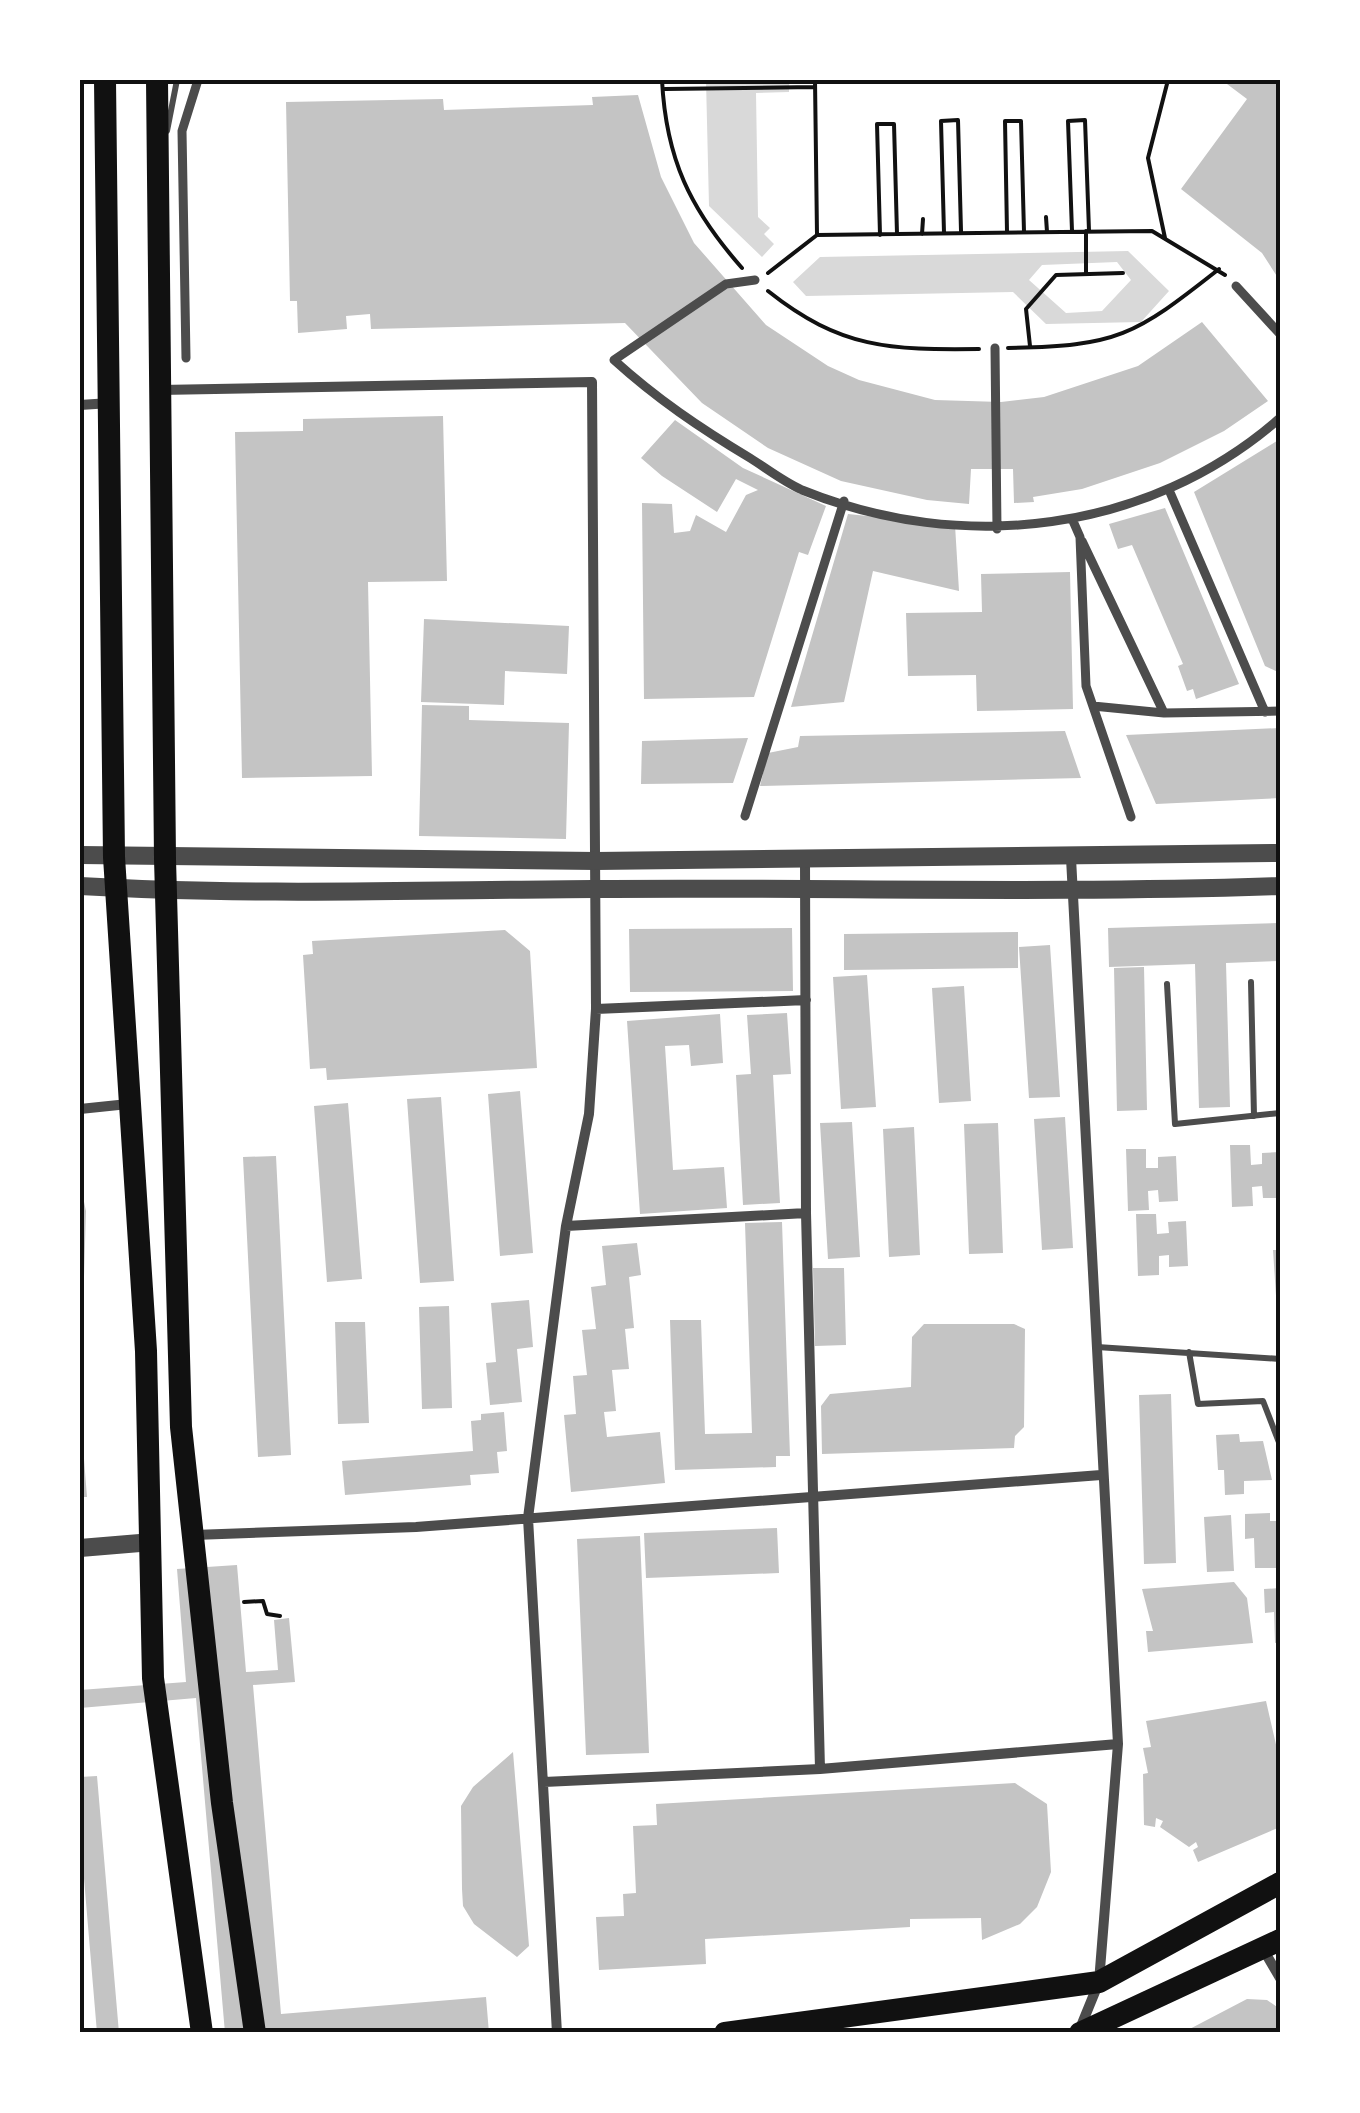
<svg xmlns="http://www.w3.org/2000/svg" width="1360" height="2113" font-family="Montserrat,sans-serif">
<rect width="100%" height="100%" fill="#fff"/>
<path fill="#d9d9d9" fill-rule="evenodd" d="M 706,80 L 789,80 L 789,92 L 756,93 L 758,217 L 770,228 L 764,234 L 774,244 L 762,257 L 709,206 Z
M 1128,251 L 1169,291 L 1141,322 L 1046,324 L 1013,292 L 806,296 L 793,282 L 820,257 ZM 1117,262 L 1131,280 L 1102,311 L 1066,313 L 1029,280 L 1042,265 Z"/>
<path fill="#c4c4c4" d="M 1228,80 L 1280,80 L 1280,281 L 1262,253 L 1181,189 L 1247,99 L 1227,84 Z
M 638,95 L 661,177 L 694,243 L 766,325 L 828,366 L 859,380 L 935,400 L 1001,402 L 1044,397 L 1138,366 L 1202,322 L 1268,401 L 1224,431 L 1160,463 L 1082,489 L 1033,497 L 1034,502 L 1014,503 L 1013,469 L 971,469 L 969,504 L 927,500 L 841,481 L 768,448 L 702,403 L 625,323 L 371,329 L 370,314 L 346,316 L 347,329 L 298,333 L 297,301 L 290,301 L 286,102 L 443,99 L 444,110 L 593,105 L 592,97 Z
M 443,416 L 447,581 L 368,582 L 372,776 L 242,778 L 235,432 L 303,431 L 303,419 Z
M 675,420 L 743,468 L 826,506 L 808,555 L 799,552 L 754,697 L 644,699 L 642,503 L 672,504 L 674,533 L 690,531 L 696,515 L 726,532 L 746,495 L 758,490 L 736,479 L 717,512 L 662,476 L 641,458 Z
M 1280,439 L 1280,673 L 1265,666 L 1194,492 Z
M 1165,508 L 1239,684 L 1196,699 L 1193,689 L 1187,691 L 1178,666 L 1183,664 L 1132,545 L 1118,549 L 1109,524 Z
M 848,514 L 955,525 L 959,591 L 873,571 L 844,702 L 791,707 Z
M 1070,572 L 1073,709 L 977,711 L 976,675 L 908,676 L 906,613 L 982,612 L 981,574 Z
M 424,619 L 569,626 L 567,674 L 505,671 L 504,705 L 421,702 Z
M 422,705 L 469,706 L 469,720 L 569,723 L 566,839 L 419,836 Z
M 1280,728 L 1280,798 L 1156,804 L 1126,735 Z
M 1065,731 L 1081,778 L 760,786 L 768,753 L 798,747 L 800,736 Z
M 748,738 L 733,783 L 641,784 L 642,741 Z
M 1280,923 L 1280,961 L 1226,963 L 1230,1107 L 1199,1108 L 1195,964 L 1109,967 L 1108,928 Z
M 792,928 L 793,991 L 630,992 L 629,929 Z
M 505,930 L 530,951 L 537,1068 L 327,1080 L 326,1068 L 310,1069 L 303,955 L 313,954 L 312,941 Z
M 1018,932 L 1018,968 L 844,970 L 844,934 Z
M 1050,945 L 1060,1097 L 1029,1098 L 1019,947 Z
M 1144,967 L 1147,1110 L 1117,1111 L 1114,968 Z
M 867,975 L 876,1107 L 841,1109 L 833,977 Z
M 964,986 L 971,1101 L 939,1103 L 932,988 Z
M 787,1013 L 791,1074 L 773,1075 L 780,1203 L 743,1205 L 736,1075 L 751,1074 L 747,1015 Z
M 720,1014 L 723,1063 L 691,1066 L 689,1045 L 665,1046 L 673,1170 L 724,1167 L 727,1208 L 640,1214 L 627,1021 Z
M 520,1091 L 533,1253 L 500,1256 L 488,1094 Z
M 441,1097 L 454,1281 L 420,1283 L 407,1099 Z
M 348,1103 L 362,1279 L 327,1282 L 314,1106 Z
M 1065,1117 L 1073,1248 L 1042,1250 L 1034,1119 Z
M 852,1122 L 860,1257 L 828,1259 L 820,1123 Z
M 998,1123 L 1003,1253 L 969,1254 L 964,1124 Z
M 914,1127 L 920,1255 L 889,1257 L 883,1129 Z
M 1230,1145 L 1250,1145 L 1251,1165 L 1262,1164 L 1262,1153 L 1280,1152 L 1280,1198 L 1263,1198 L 1262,1186 L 1252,1187 L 1253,1206 L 1232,1207 Z
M 1126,1149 L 1146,1149 L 1146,1168 L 1158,1168 L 1158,1157 L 1176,1156 L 1178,1201 L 1159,1202 L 1158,1190 L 1148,1191 L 1149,1210 L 1128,1211 Z
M 276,1156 L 291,1455 L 258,1457 L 243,1157 Z
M 80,1183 L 86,1211 L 83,1310 L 80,1310 Z
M 1136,1214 L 1156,1214 L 1157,1234 L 1169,1233 L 1168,1222 L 1186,1221 L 1188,1266 L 1169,1267 L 1169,1255 L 1159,1256 L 1159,1275 L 1138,1276 Z
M 782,1222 L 790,1456 L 776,1456 L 776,1467 L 675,1470 L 670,1320 L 701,1320 L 705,1434 L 752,1433 L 745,1223 Z
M 637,1243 L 641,1275 L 629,1277 L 634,1328 L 625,1329 L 629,1369 L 612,1370 L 616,1411 L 604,1412 L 607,1437 L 660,1432 L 665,1483 L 571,1492 L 564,1415 L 576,1414 L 573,1376 L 587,1375 L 582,1330 L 596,1329 L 591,1287 L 606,1285 L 602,1246 Z
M 1273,1250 L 1280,1250 L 1280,1310 L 1277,1311 Z
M 813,1268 L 844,1268 L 846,1345 L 815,1346 Z
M 529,1300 L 533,1347 L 517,1349 L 522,1402 L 490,1405 L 486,1363 L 496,1362 L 491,1303 Z
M 449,1306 L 452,1408 L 422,1409 L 419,1307 Z
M 335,1322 L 365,1322 L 369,1423 L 338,1424 Z
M 924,1324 L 1014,1324 L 1025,1329 L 1024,1427 L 1015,1436 L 1014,1448 L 822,1454 L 821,1406 L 830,1394 L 911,1387 L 912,1337 Z
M 1171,1394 L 1176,1563 L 1144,1564 L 1139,1395 Z
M 504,1412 L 507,1451 L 497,1452 L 499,1473 L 470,1475 L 471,1485 L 345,1495 L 342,1461 L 473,1451 L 471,1421 L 481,1420 L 481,1414 Z
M 1239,1434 L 1240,1442 L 1263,1441 L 1272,1480 L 1244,1481 L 1244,1494 L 1225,1495 L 1224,1470 L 1218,1470 L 1216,1435 Z
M 80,1446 L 83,1446 L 87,1497 L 80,1497 Z
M 1270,1513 L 1270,1521 L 1280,1521 L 1277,1568 L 1255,1568 L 1254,1538 L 1245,1539 L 1245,1514 Z
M 1231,1515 L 1234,1571 L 1207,1572 L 1204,1517 Z
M 777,1528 L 779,1573 L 646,1578 L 644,1533 Z
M 640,1536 L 649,1753 L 586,1755 L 577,1539 Z
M 237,1565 L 246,1672 L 278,1670 L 274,1620 L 289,1618 L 295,1682 L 253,1685 L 281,2014 L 486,1997 L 489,2033 L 225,2033 L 196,1698 L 80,1708 L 80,1690 L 186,1682 L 177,1569 Z
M 1234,1582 L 1247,1598 L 1253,1643 L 1148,1652 L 1146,1631 L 1153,1631 L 1142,1589 Z
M 1280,1588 L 1280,1642 L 1275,1643 L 1274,1612 L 1265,1613 L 1264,1589 Z
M 1266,1701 L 1280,1762 L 1280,1827 L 1198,1862 L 1193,1850 L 1198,1847 L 1196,1842 L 1189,1847 L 1160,1827 L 1163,1821 L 1156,1818 L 1155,1827 L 1144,1825 L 1143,1774 L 1148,1773 L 1143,1748 L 1151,1747 L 1146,1721 Z
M 513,1752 L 529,1946 L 517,1957 L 474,1924 L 463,1906 L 462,1889 L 461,1806 L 473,1787 Z
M 97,1776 L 119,2033 L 97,2033 L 80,1831 L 80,1777 Z
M 1015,1783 L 1047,1804 L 1051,1872 L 1037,1907 L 1020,1924 L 982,1940 L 981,1918 L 910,1919 L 910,1927 L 705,1939 L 706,1964 L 599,1970 L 596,1917 L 624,1916 L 623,1894 L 636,1893 L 633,1826 L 657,1825 L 656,1804 Z
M 1247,1999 L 1267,2000 L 1280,2009 L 1280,2033 L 1182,2033 Z"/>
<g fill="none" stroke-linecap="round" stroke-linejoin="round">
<path stroke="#111" stroke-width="4" d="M 662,80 C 666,159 690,209 742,268
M 665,89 L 815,87
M 1046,217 L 1047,232
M 1072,231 L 1068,121 L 1085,120 L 1089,231
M 1086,231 L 1086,274
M 1007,232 L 1005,121 L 1021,121 L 1024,232
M 944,233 L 941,121 L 958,120 L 961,231
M 922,234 L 923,219
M 817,235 L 1152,231 L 1225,275
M 880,235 L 877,124 L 894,124 L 897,234
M 1165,238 L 1148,158 L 1168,80
M 768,273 L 817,235 L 815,80
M 768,291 C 841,349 890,350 979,349
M 1030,346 L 1026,309 L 1056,275 L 1123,273
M 1008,348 C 1118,346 1134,336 1219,269
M 244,1602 L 263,1601 L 267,1614 L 280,1616"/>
<path stroke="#4c4c4c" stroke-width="6" d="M 167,131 L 177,80
M 1251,982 L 1254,1116
M 1167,984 L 1175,1124 L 1280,1113
M 1097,1347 L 1280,1359
M 1189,1352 L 1198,1404 L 1263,1401 L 1280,1445"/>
<path stroke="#4c4c4c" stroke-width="9" d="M 755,280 L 726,284 L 614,360 C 657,399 700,428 750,458 C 766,468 784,482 802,490 C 962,555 1149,533 1280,418
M 1236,286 L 1280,334
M 995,348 L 997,529
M 186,358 L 182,131 L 198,80
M 1169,490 L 1265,712
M 1073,521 L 1080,537 L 1086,686 L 1131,817
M 1082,541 L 1164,713 L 1093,706
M 1164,713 L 1280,711
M 745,816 L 844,501"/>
<path stroke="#4c4c4c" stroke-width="10" d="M 160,390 L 592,382 L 596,1009 L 589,1114 L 566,1226 L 528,1518 L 557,2033
M 80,405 L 110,403
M 1071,858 L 1118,1744 L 1099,1982 L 1079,2031
M 805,859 L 806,1213 L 820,1769
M 596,1009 L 806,1000
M 80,1109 L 128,1104
M 566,1226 L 806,1213
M 194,1535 L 416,1527 L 1101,1475
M 544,1782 L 820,1769 L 1118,1744
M 1263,1949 L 1280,1978"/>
<path stroke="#4c4c4c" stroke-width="18" d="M 80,855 L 596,861 L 1280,853
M 80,886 C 251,896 422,890 593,889 C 822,887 1051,894 1280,886
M 80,1548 L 152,1542"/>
<path stroke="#111" stroke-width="22" d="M 105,80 L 114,857 L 146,1351 L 153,1678 L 202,2033
M 157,80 L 165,859 L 181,1427 L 222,1803 L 255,2033
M 725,2033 L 1099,1982 L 1280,1883
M 1080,2033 L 1280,1940"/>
</g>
<rect width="1360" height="2113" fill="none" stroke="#ffffff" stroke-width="165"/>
<rect x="82" y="82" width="1196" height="1948" fill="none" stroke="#111" stroke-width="4"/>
</svg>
